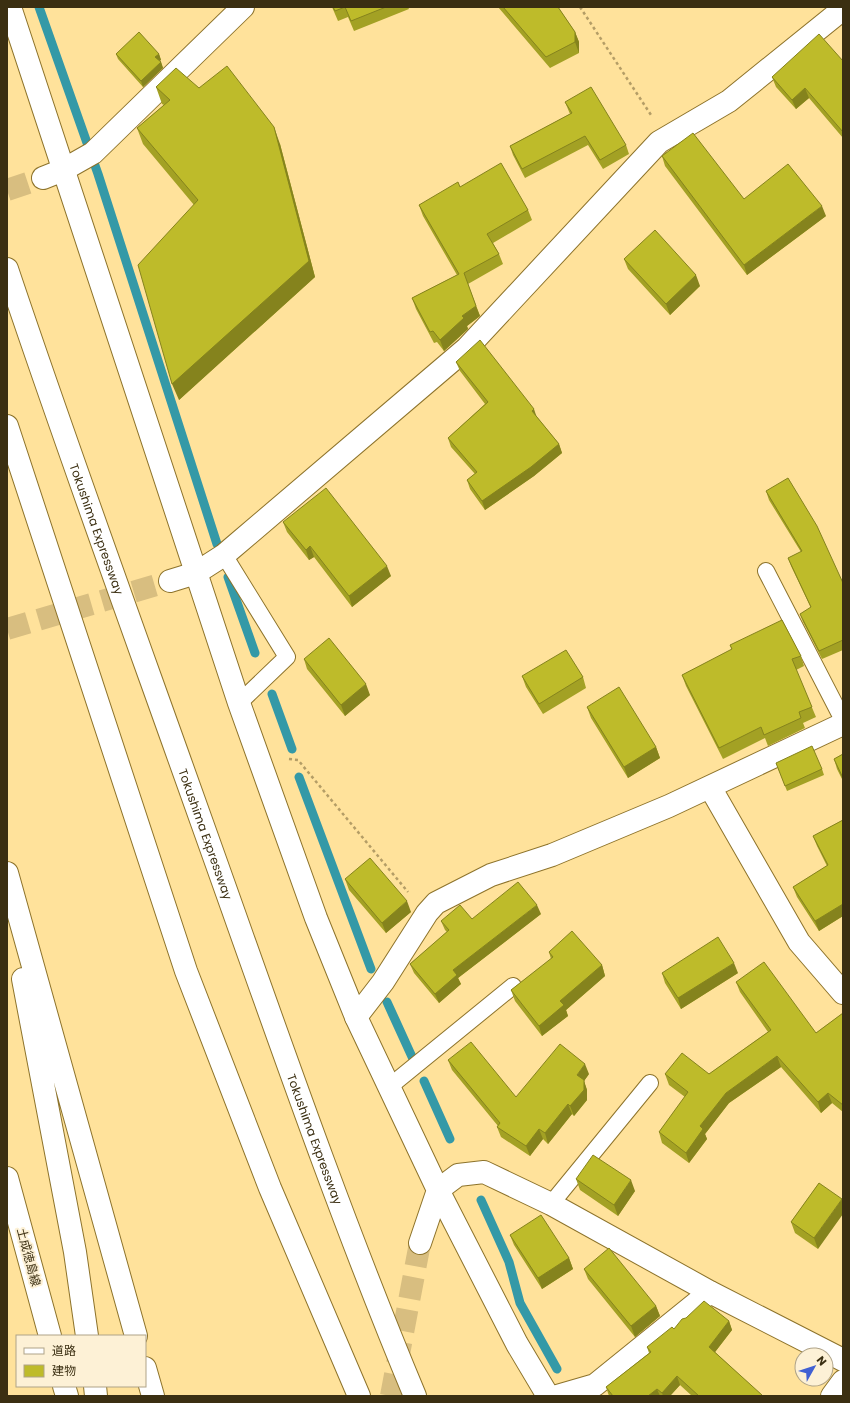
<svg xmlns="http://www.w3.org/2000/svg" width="850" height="1403" font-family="Poppins,'Noto Sans JP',sans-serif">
<rect width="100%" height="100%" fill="#ffe29b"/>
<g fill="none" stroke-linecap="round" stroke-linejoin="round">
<path stroke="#3499a7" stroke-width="9" d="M 39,7 L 98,174 L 217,544
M 228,577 L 255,653
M 272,694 L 292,749
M 299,777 L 371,969
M 387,1002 L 413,1059
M 424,1081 L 450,1139
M 481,1200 L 509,1262 L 520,1303 L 557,1369"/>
<path stroke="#d8be80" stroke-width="22" stroke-dasharray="22 11" stroke-linecap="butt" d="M 7,190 L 43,178
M 7,629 L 170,581"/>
<path stroke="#d8be80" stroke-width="22" stroke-dasharray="22 11" stroke-linecap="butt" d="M 391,1396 L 420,1243"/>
<defs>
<path id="lane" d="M 224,555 L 287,657 L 239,703
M 766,571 L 843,720
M 389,1087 L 513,986
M 551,1204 L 650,1083"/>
<path id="street" d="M 43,178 L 63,170 L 93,153 L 243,7
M 170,581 L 196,573 L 224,555 L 467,348 L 659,142 L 729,101 L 843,9
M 710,787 L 799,942 L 843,993
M 7,873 L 136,1336
M 23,979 L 75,1252 L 87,1336
M 356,1017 L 383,982 L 427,913 L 436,903 L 491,875 L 552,855 L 669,806 L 843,724
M 438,1190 L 458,1175 L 484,1172 L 551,1204 L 710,1292 L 843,1360
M 145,1368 L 153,1396
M 95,1386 L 96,1396
M 557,1396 L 595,1385 L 710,1292
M 832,1396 L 843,1381"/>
<path id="secondary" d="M 10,7 L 239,703 L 316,918 L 356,1017 L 438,1190 L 517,1344 L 548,1396
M 7,1178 L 50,1336
M 420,1243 L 438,1190
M 64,1386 L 67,1396"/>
<g id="highway">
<path id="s1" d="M 7,269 C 69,454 136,637 201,820 C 270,1013 336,1207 415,1396"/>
<path d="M 7,426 L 186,971 L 270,1188 L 359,1396"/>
</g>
</defs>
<use href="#lane" stroke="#8d732b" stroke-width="18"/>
<use href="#street" stroke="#8d732b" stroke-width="24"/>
<use href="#secondary" stroke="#8d732b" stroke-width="24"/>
<use href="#highway" stroke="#8d732b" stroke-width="24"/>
<path stroke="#b49d66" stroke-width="2.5" stroke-dasharray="3 3" stroke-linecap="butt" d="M 580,7 L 651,115
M 289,759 L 298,760 L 408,892"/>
<use href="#lane" stroke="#fff" stroke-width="16"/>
<use href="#street" stroke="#fff" stroke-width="22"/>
<use href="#secondary" stroke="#fff" stroke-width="22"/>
<use href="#highway" stroke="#fff" stroke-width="22"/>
</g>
<path fill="#a3a124" d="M 332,7 L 408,7 L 409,9 L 354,31 L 348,17 L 338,21 Z
M 498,7 L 558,7 L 575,32 L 579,42 L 579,53 L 550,68 Z
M 116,54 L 159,54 L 161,60 L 159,61 L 161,62 L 163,68 L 143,87 L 118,59 Z
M 843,61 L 843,138 L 809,98 L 796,109 L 776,87 L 772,77 Z
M 156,87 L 199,88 L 280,144 L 315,277 L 179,400 L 194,205 L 143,144 L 137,128 L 164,105 L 162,104 Z
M 565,102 L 626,145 L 629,154 L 603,169 L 588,145 L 525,178 L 513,155 L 510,146 L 570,114 Z
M 662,156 L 744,199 L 826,216 L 747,275 L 665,166 Z
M 460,187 L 528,210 L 532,220 L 493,243 L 499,254 L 503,264 L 468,284 L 480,316 L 467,326 L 468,329 L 444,351 L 437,342 L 434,343 L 416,309 L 412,298 L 457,275 L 423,216 L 419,205 Z
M 624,259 L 700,286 L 670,315 L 628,269 Z
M 456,362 L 537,417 L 559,444 L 562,453 L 534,476 L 485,510 L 470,489 L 467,480 L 475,474 L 451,447 L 448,438 L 485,404 L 460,371 Z
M 766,491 L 843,583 L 843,650 L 822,659 L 803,622 L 800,614 L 811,608 L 791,566 L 788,558 L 801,552 L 769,500 Z
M 283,522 L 391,576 L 352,607 L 314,557 L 309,560 L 287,532 Z
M 730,645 L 801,656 L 804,666 L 796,670 L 816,717 L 803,723 L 805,728 L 768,746 L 765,738 L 723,759 L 686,686 L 682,675 L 732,650 Z
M 304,659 L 370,695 L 345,716 L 307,669 Z
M 522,676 L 583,677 L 586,688 L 543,714 L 526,687 Z
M 587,707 L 656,747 L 660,758 L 628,778 L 591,718 Z
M 843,754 L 843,781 L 837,769 L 834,759 Z
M 776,763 L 822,769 L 824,775 L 787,791 Z
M 843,820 L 843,916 L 819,931 L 797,897 L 793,887 L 827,866 L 817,846 L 813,836 Z
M 345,879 L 411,912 L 386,933 L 349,890 Z
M 541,914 L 458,978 L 461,984 L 439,1003 L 414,973 L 410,964 L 447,932 L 445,930 L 441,921 L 472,919 Z
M 549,952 L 602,965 L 605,976 L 566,1010 L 568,1016 L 542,1036 L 515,1001 L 511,990 L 551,959 Z
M 662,973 L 738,973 L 681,1009 L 665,983 Z
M 736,982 L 816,1033 L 843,1013 L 843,1112 L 832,1103 L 821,1113 L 781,1067 L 729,1103 L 705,1134 L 707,1139 L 689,1163 L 662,1143 L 659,1132 L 685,1097 L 669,1085 L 665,1074 L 709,1074 L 768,1032 L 740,992 Z
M 448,1060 L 516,1097 L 589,1074 L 584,1081 L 587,1090 L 587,1100 L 574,1116 L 572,1114 L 548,1144 L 543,1139 L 530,1156 L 501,1137 L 497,1127 L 498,1126 L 452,1070 Z
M 576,1179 L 635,1191 L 618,1216 L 580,1190 Z
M 819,1183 L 818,1249 L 795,1233 L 791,1222 Z
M 510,1235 L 569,1258 L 573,1269 L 542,1289 L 514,1245 Z
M 584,1269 L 656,1306 L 660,1316 L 635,1337 L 588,1279 Z
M 729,1321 L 732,1330 L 715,1352 L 762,1396 L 692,1396 L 680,1385 L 670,1396 L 609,1396 L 606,1387 L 649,1353 L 647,1347 L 674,1329 Z"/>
<path fill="#85831d" d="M 575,32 L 579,42 L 579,53 L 575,42 Z
M 159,54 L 161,60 L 157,63 L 155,57 Z
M 161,62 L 163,68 L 143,87 L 141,81 Z
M 805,88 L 809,98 L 796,109 L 792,100 Z
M 274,127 L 280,144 L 315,277 L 179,400 L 172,384 Z
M 822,206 L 826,216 L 747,275 L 744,265 Z
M 696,275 L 700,286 L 670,315 L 666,304 Z
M 476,306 L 480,316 L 467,326 L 468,329 L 444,351 L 440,340 L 462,316 Z
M 534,409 L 537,418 L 532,411 Z
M 559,444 L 562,453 L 534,476 L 485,510 L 482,501 Z
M 310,546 L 314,557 L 309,560 L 306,550 Z
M 387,566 L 391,576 L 352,607 L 349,596 Z
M 366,684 L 370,695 L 345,716 L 341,705 Z
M 656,747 L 660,758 L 628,778 L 624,767 Z
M 407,901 L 411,912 L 386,933 L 382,923 Z
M 843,904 L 843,916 L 819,931 L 815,921 Z
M 537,905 L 541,914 L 458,978 L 461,984 L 439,1003 L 435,994 L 453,970 Z
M 734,963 L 738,973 L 681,1009 L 678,998 Z
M 602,965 L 605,976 L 566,1010 L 568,1016 L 542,1036 L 539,1026 L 560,1001 Z
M 777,1056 L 781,1067 L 729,1103 L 705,1134 L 707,1139 L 689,1163 L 686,1153 L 700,1126 L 726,1093 Z
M 585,1064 L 589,1074 L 584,1081 L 587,1090 L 587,1100 L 574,1116 L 570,1106 L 577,1075 Z
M 828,1093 L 832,1103 L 821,1113 L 818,1102 Z
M 568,1104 L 572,1114 L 548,1144 L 545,1133 Z
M 539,1129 L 543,1139 L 530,1156 L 526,1146 Z
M 631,1180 L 635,1191 L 618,1216 L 614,1205 Z
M 842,1199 L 843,1201 L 843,1214 L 818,1249 L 814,1238 Z
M 569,1258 L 573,1269 L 542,1289 L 538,1278 Z
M 656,1306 L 660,1316 L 635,1337 L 631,1326 Z
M 729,1321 L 732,1330 L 712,1356 L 709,1347 Z
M 677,1376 L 680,1385 L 670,1396 L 663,1396 L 662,1393 Z
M 657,1389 L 660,1396 L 648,1396 Z"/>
<path fill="#bebb2a" stroke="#85831d" d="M 333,7 L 386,7 L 351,21 L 345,7 L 335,11 Z
M 503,7 L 558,7 L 575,32 L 575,42 L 546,57 Z
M 139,32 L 159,54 L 155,57 L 161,62 L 141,81 L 116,54 Z
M 819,34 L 843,61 L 843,132 L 805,88 L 792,100 L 772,77 Z
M 227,66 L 274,127 L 309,261 L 172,384 L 138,265 L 198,200 L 137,128 L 170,100 L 156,87 L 176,68 L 199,88 Z
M 591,87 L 626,145 L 600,160 L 585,136 L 522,169 L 510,146 L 572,113 L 565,102 Z
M 693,133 L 744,199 L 788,164 L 822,206 L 744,265 L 662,156 Z
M 501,163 L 528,210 L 487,234 L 499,254 L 464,273 L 476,306 L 462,316 L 464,318 L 440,340 L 433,331 L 430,332 L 412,298 L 459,274 L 419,205 L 458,182 L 460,187 Z
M 655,230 L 696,275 L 666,304 L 624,259 Z
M 480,340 L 534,409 L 532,411 L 559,444 L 531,467 L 482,501 L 467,480 L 477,472 L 448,438 L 488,402 L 456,362 Z
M 788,478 L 817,526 L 843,583 L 843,640 L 819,651 L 800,614 L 811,607 L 788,558 L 802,551 L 766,491 Z
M 326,488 L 387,566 L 349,596 L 310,546 L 306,550 L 283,522 Z
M 782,620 L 801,656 L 792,659 L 812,707 L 799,712 L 801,718 L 764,735 L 761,727 L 719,748 L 682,675 L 732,649 L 730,645 Z
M 329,638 L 366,684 L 341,705 L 304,659 Z
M 566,650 L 583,677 L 539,704 L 522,676 Z
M 619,687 L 656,747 L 624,767 L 587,707 Z
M 812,746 L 822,769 L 785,786 L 776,763 Z
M 843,754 L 843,778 L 834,759 Z
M 843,820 L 843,904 L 815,921 L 793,887 L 828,865 L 813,836 Z
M 370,858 L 407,901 L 382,923 L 345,879 Z
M 518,882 L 537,905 L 453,970 L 457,975 L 435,994 L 410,964 L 449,930 L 441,921 L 460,905 L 472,919 Z
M 572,931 L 602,965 L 560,1001 L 564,1005 L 539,1026 L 511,990 L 553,957 L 549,952 Z
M 718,937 L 734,963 L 678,998 L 662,973 Z
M 764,962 L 816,1033 L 843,1013 L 843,1105 L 828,1093 L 818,1102 L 777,1056 L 726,1093 L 700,1126 L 703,1129 L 686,1153 L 659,1132 L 688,1092 L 665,1074 L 682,1053 L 709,1074 L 771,1030 L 736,982 Z
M 471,1042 L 516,1097 L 560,1044 L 585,1064 L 577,1075 L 584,1080 L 584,1090 L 570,1106 L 568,1104 L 545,1133 L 539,1129 L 526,1146 L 497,1127 L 500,1123 L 448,1060 Z
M 593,1155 L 631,1180 L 614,1205 L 576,1179 Z
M 819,1183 L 842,1199 L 814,1238 L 791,1222 Z
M 541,1215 L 569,1258 L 538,1278 L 510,1235 Z
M 609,1248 L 656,1306 L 631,1326 L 584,1269 Z
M 704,1301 L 729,1321 L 709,1347 L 762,1395 L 761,1396 L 699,1396 L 677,1376 L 662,1393 L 657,1389 L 648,1396 L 613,1396 L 606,1387 L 651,1352 L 647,1347 L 672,1327 L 674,1329 L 682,1319 L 686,1318 Z"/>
<g text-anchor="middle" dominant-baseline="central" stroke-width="4" stroke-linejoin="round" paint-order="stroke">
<g font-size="12" fill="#3b2f12" stroke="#fdf1d6">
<text stroke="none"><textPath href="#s1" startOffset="275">Tokushima Expressway</textPath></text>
<text stroke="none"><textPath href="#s1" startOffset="599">Tokushima Expressway</textPath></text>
<text stroke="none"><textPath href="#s1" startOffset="923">Tokushima Expressway</textPath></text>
<text transform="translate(29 1257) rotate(75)">土成徳島線</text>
</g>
</g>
<rect width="850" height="1403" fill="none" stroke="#3b2f12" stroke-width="16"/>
<rect x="16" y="1335" width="130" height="52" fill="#fdf1d6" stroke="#afa388"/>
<rect x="24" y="1348" width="20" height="6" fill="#ffffff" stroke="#afa388"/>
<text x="52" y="1355" font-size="12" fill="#3b2f12">道路</text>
<rect x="24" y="1365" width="20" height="12" fill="#bebb2a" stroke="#afa388"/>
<text x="52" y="1375" font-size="12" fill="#3b2f12">建物</text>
<g transform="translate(814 1367) rotate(51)"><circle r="19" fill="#fdf1d6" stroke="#afa388"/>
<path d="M0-3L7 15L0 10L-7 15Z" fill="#4160d3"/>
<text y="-6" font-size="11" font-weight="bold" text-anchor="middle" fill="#3b2f12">N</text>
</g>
</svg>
